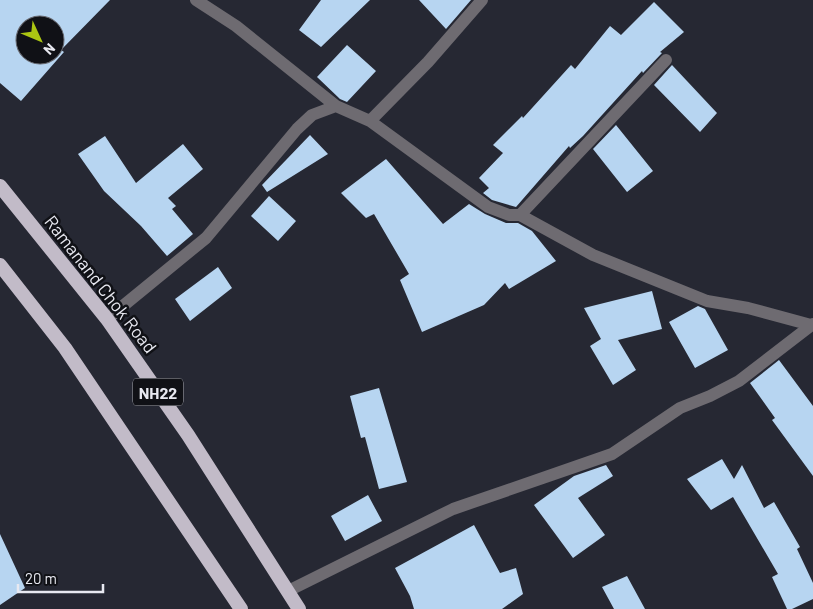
<svg xmlns="http://www.w3.org/2000/svg" width="813" height="609" font-family="Barlow,sans-serif">
<rect width="100%" height="100%" fill="#262833"/>
<path fill="#b7d5f1" fill-rule="evenodd" d="M 0,0 L 110,0 L 61,50 L 64,52 L 21,101 L 0,83 ZM 25,25 L 55,25 L 55,55 L 25,55 Z
M 321,0 L 370,0 L 321,47 L 299,30 Z
M 419,0 L 471,0 L 446,29 Z
M 654,2 L 684,32 L 660,52 L 662,53 L 643,73 L 642,71 L 583,136 L 570,148 L 569,146 L 516,207 L 492,200 L 483,193 L 489,188 L 479,178 L 503,153 L 493,145 L 522,116 L 523,118 L 571,65 L 575,69 L 610,26 L 621,35 Z
M 347,45 L 376,71 L 347,102 L 340,99 L 317,77 Z
M 672,65 L 717,113 L 700,132 L 654,85 Z
M 616,125 L 653,171 L 627,192 L 593,149 Z
M 310,135 L 328,154 L 267,192 L 262,185 Z
M 105,136 L 136,183 L 183,144 L 203,169 L 168,198 L 176,206 L 172,209 L 193,234 L 167,256 L 141,226 L 104,191 L 78,154 Z
M 386,159 L 443,224 L 469,204 L 485,214 L 506,223 L 518,223 L 532,231 L 556,261 L 509,289 L 505,283 L 484,305 L 422,332 L 400,280 L 409,274 L 374,214 L 366,218 L 341,193 Z
M 269,196 L 296,221 L 278,241 L 251,216 Z
M 218,267 L 232,288 L 190,321 L 175,299 Z
M 652,291 L 662,329 L 618,340 L 636,370 L 613,385 L 590,346 L 601,339 L 584,308 Z
M 698,306 L 705,309 L 728,350 L 695,368 L 669,322 Z
M 779,360 L 813,406 L 813,476 L 772,420 L 775,418 L 750,383 Z
M 379,388 L 407,482 L 379,489 L 365,437 L 361,438 L 350,396 Z
M 722,459 L 734,479 L 742,465 L 764,508 L 774,502 L 800,547 L 797,549 L 813,583 L 813,599 L 792,609 L 787,609 L 772,577 L 778,574 L 733,497 L 711,510 L 687,479 Z
M 606,465 L 613,476 L 578,498 L 605,535 L 573,558 L 534,505 L 574,476 Z
M 368,495 L 382,521 L 345,541 L 331,516 Z
M 474,525 L 500,573 L 516,568 L 523,594 L 502,609 L 414,609 L 410,596 L 395,568 Z
M 0,534 L 25,588 L 0,605 Z
M 627,576 L 645,609 L 614,609 L 602,587 Z"/>
<g fill="none" stroke-linecap="round" stroke-linejoin="round">
<path stroke="#6e6b71" stroke-width="12" d="M 196,0 L 236,26 L 336,106
M 370,121 L 428,62 L 482,0
M 520,215 L 593,255 L 707,301 L 748,308 L 811,325
M 107,319 L 206,238 L 297,129 L 312,115 L 336,106 L 370,121 L 488,207 L 509,215 L 520,215 L 666,60
M 288,591 L 453,509 L 612,454 L 680,408 L 710,396 L 739,381 L 813,324"/>
<path stroke="#c2bbc8" stroke-width="14" d="M 0,186 L 107,319 L 188,435 L 299,609
M 0,265 L 65,348 L 241,609"/>
</g>
<g text-anchor="middle" dominant-baseline="central" stroke-width="5" stroke-linejoin="round" paint-order="stroke">
<rect fill="#101116" stroke="#a7a8af" stroke-width="1" x="133" y="378.5" width="50" height="27" rx="4"/>
<g font-size="16" font-weight="bold" fill="#e8e9f1">
<text x="158" y="392">NH22</text>
</g>
<g font-size="18" fill="#e8e9f1" stroke="#101116">
<text transform="translate(101 284) rotate(52)">Ramanand Chok Road</text>
</g>
</g>
<g transform="translate(40 40) rotate(134)"><circle r="24" fill="#101116" stroke="#66676e"/>
<path d="M0-4L9 19L0 12L-9 19Z" fill="#acc612"/>
<text y="-8" font-size="14" font-weight="bold" text-anchor="middle" fill="#e8e9f1">N</text>
</g>
<path d="M18 584v8h85v-8" fill="none" stroke="#e8e9f1" stroke-width="2.5"/>
<text x="25" y="584" font-size="15" fill="#e8e9f1" stroke="#101116" stroke-width="4" paint-order="stroke">20 m</text>
</svg>
